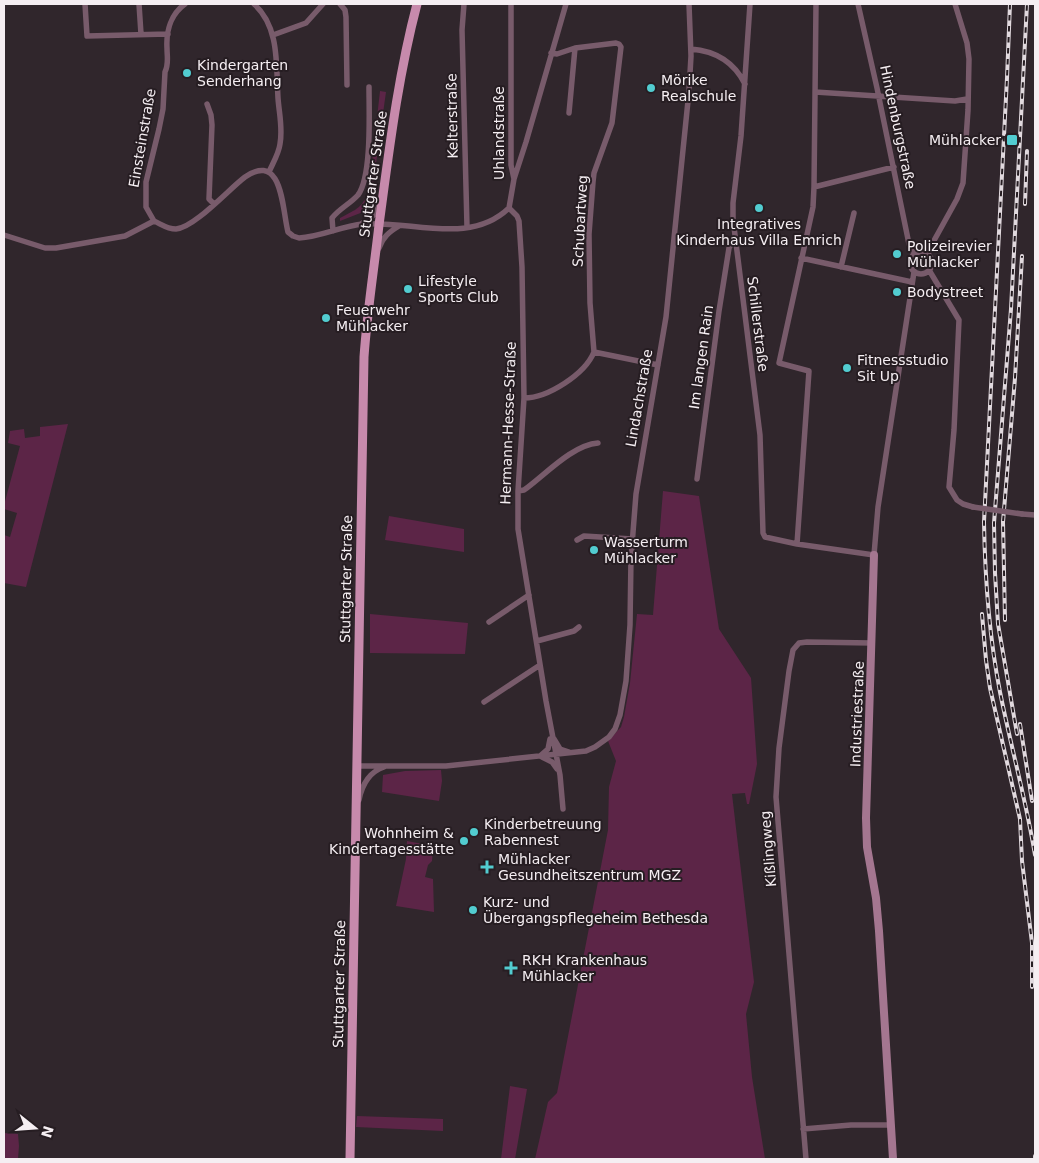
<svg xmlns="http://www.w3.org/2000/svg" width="1039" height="1163" font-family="'DejaVu Sans',sans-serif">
<rect width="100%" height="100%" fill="#30262c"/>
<path fill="#5c2547" d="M 380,91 L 386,92 L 371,199 L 363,212 L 340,221 L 340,218 C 357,209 363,208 369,189 Z
M 68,424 L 26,587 L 4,583 L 4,535 L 10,537 L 17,513 L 4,509 L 4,505 L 20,446 L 8,443 L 10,431 L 24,429 L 25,438 L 40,436 L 40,427 Z
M 663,491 L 699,496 L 719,629 L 751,678 L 757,764 L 749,804 L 747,804 L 745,793 L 732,794 L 754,982 L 746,1014 L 752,1077 L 765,1159 L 535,1159 L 548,1102 L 557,1093 L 608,830 L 609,787 L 616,761 L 608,741 L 621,727 L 624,717 L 630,683 L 637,614 L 653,615 Z
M 389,516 L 464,529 L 464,552 L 385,540 Z
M 370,614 L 468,623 L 465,654 L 370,653 Z
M 441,770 L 442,781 L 439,801 L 382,792 L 383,775 L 405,771 Z
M 407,841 L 433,846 L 432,861 L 428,865 L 425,877 L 433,879 L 434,912 L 396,906 L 406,859 Z
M 510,1086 L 527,1089 L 515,1159 L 501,1159 Z
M 357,1116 L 443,1119 L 443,1131 L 356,1127 Z
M 4,1133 L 18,1134 L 19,1146 L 18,1159 L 4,1159 Z"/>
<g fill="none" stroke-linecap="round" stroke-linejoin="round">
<path stroke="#785b6b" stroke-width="5.5" d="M 85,4 L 87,36 L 168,34
M 139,4 L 141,34
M 254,4 C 280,27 276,66 278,98 C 279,113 283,128 280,144 C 279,153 273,163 269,172
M 340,4 L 345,10 L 346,17 L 347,85
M 464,4 L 462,30 L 467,227
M 511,4 L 511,165 L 514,179
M 750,4 L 741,136 L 733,203 L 733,219 L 760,435 L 763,533 L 765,537 L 797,544 L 874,555 L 878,507 L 914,272
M 858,4 L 877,88 L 909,244 L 914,254
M 273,35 L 306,23 L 323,4
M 691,49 C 716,51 734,62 745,84
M 551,53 L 557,54 L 575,48 L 616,43 L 619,44 L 621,47 L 612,123 L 594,173 L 593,182 L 589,234 L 590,303 L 594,352
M 815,92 L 955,101 L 967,99
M 207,104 L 211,115 L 212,125 L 209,199 L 214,204
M 569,113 L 575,48
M 814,187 L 816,4
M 509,208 L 517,216 L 519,221 L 522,267 L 524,398 L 518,491 L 518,529 L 546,701 L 560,775 L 563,809
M 154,221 L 146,207 L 146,182 L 159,129 L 163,109 L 165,72 C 169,64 167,57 167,48 C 166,31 171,14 185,4
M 361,224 L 375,214 L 379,206
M 333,231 L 332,218 C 340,208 350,204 358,195 C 372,176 369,112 369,87
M 4,235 L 45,248 L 56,248 L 125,236 L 154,221 C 161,224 167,229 176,229 C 194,228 229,189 245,177 C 283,151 282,209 288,232 L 293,236 L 299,238 C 321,237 341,226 363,224 C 411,220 470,246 509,208 L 514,179 L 526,142 L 566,4
M 379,248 C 383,237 389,232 399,226
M910 263a11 11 0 1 1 22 0a11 11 0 1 1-22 0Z
M 928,255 L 931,246 L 957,199 L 963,183 L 968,110 L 969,59 L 967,43 L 955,4
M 801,258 L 912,282
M 841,267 L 854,213
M 929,270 L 959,320 L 954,430 L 949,487 L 957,500 L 963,504 L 973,507
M 524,398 C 548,398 585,374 594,352 L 658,365
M 697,479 L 719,311 L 729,248 L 734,239
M 518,491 L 524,490 C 545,475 572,445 598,443
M 1022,514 L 1035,515
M 577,540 L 584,536 L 632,539
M 797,544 L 809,371 L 779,363 L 813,207 L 814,187 L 894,167
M 489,622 L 529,595
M 537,641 L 574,631 L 579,627
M 484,702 L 540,665
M 554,739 L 560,749 L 569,752
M 540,756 L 548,749 L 550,739
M 542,757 L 552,762 L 557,769
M 358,766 L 446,766 L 586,751 L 595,747 L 609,737 L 615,729 L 620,715 L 626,681 L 630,625 L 631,558 L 636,494 L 666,317 L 689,91 L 691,56 L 689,4
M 359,800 C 362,785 369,772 384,767
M 803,1129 L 851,1125 L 891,1125
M 806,1159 L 776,797 L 779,748 L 789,671 L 793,650 L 799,643 L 807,642 L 872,643"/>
<path stroke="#a47690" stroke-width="8" d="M 874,555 L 866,818 L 867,847 L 876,898 L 879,931 L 893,1159"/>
<path stroke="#c78aac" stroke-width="9" d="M 350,1159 L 364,357 C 367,313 374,269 379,225 C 389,151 398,76 417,4"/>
<defs>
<path id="rail" d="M 1010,4 L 1007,78 L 984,522 C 985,579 989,636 1000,692 C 1011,747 1026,800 1035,855
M 1025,204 L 1027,151
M 982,614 L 986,660 L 990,688 L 1020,819 L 1022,861 L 1032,943 L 1032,987
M 1005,620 L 1003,522 L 1015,378 L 1022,256
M 1020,724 L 1032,801
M 1017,734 L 998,624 L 995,573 L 994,523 L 1011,309 L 1027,4
M 1035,1159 L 1035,1156"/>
</defs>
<use href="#rail" stroke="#e1d9de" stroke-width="4"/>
<use href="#rail" stroke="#261d22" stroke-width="2" stroke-dasharray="5.5" stroke-linecap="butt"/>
<path stroke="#785b6b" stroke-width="5.5" d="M 973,507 L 1022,514"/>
</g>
<g fill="#52ccd0" stroke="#261d22" stroke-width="2">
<circle cx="187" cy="73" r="5"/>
<circle cx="651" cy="88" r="5"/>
<rect x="1006" y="134" width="12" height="12" rx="2.5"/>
<circle cx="759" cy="208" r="5"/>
<circle cx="897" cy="254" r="5"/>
<circle cx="408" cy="289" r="5"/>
<circle cx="897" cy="292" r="5"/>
<circle cx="326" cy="318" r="5"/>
<circle cx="847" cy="368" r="5"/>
<circle cx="594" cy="550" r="5"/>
<circle cx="474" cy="832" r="5"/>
<circle cx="464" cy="841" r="5"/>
<path d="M484.5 859.5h5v5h5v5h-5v5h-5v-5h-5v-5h5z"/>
<circle cx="473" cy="910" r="5"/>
<path d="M508.5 960.5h5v5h5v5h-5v5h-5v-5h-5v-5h5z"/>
</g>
<g text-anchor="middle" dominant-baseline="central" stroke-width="4" stroke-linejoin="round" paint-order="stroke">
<g font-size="14" fill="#f5eef2" stroke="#261d22" text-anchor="start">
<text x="197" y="65">Kindergarten<tspan x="197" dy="16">Senderhang</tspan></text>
<text x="661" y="80">Mörike<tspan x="661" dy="16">Realschule</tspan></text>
<text x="1001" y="140" text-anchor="end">Mühlacker</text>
<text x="759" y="224" text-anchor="middle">Integratives<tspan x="759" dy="16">Kinderhaus Villa Emrich</tspan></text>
<text x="907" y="246">Polizeirevier<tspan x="907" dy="16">Mühlacker</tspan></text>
<text x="418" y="281">Lifestyle<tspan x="418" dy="16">Sports Club</tspan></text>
<text x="907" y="292">Bodystreet</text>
<text x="336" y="310">Feuerwehr<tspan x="336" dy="16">Mühlacker</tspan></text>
<text x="857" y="360">Fitnessstudio<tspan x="857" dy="16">Sit Up</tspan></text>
<text x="604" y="542">Wasserturm<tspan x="604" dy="16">Mühlacker</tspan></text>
<text x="484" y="824">Kinderbetreuung<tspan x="484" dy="16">Rabennest</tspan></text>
<text x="454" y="833" text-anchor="end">Wohnheim &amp;<tspan x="454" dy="16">Kindertagesstätte</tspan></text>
<text x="498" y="859">Mühlacker<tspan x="498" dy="16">Gesundheitszentrum MGZ</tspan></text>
<text x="483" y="902">Kurz- und<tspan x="483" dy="16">Übergangspflegeheim Bethesda</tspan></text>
<text x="522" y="960">RKH Krankenhaus<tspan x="522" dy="16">Mühlacker</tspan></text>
</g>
<g font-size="14" fill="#f5eef2" stroke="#261d22">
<text transform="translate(452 116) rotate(-91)">Kelterstraße</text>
<text transform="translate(898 127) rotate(78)">Hindenburgstraße</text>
<text transform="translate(499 133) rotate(-90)">Uhlandstraße</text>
<text transform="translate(142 138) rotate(-80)">Einsteinstraße</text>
<text transform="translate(373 174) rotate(-82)">Stuttgarter Straße</text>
<text transform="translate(580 221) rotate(-87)">Schubartweg</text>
<text transform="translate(758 324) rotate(83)">Schillerstraße</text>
<text transform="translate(701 357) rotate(-82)">Im langen Rain</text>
<text transform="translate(639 398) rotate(-80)">Lindachstraße</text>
<text transform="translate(508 423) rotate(-88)">Hermann-Hesse-Straße</text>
<text transform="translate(346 579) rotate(-89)">Stuttgarter Straße</text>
<text transform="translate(857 714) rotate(-88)">Industriestraße</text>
<text transform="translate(768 849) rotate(-95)">Kißlingweg</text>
<text transform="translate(339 984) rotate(-89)">Stuttgarter Straße</text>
</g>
</g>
<rect width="1039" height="1163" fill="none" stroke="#f5eef2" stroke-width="10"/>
<g transform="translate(35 1128) rotate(107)" stroke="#261d22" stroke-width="4" paint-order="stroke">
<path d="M0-4L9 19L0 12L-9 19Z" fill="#f5eef2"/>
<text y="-8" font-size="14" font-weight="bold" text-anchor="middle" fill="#f5eef2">N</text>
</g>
</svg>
